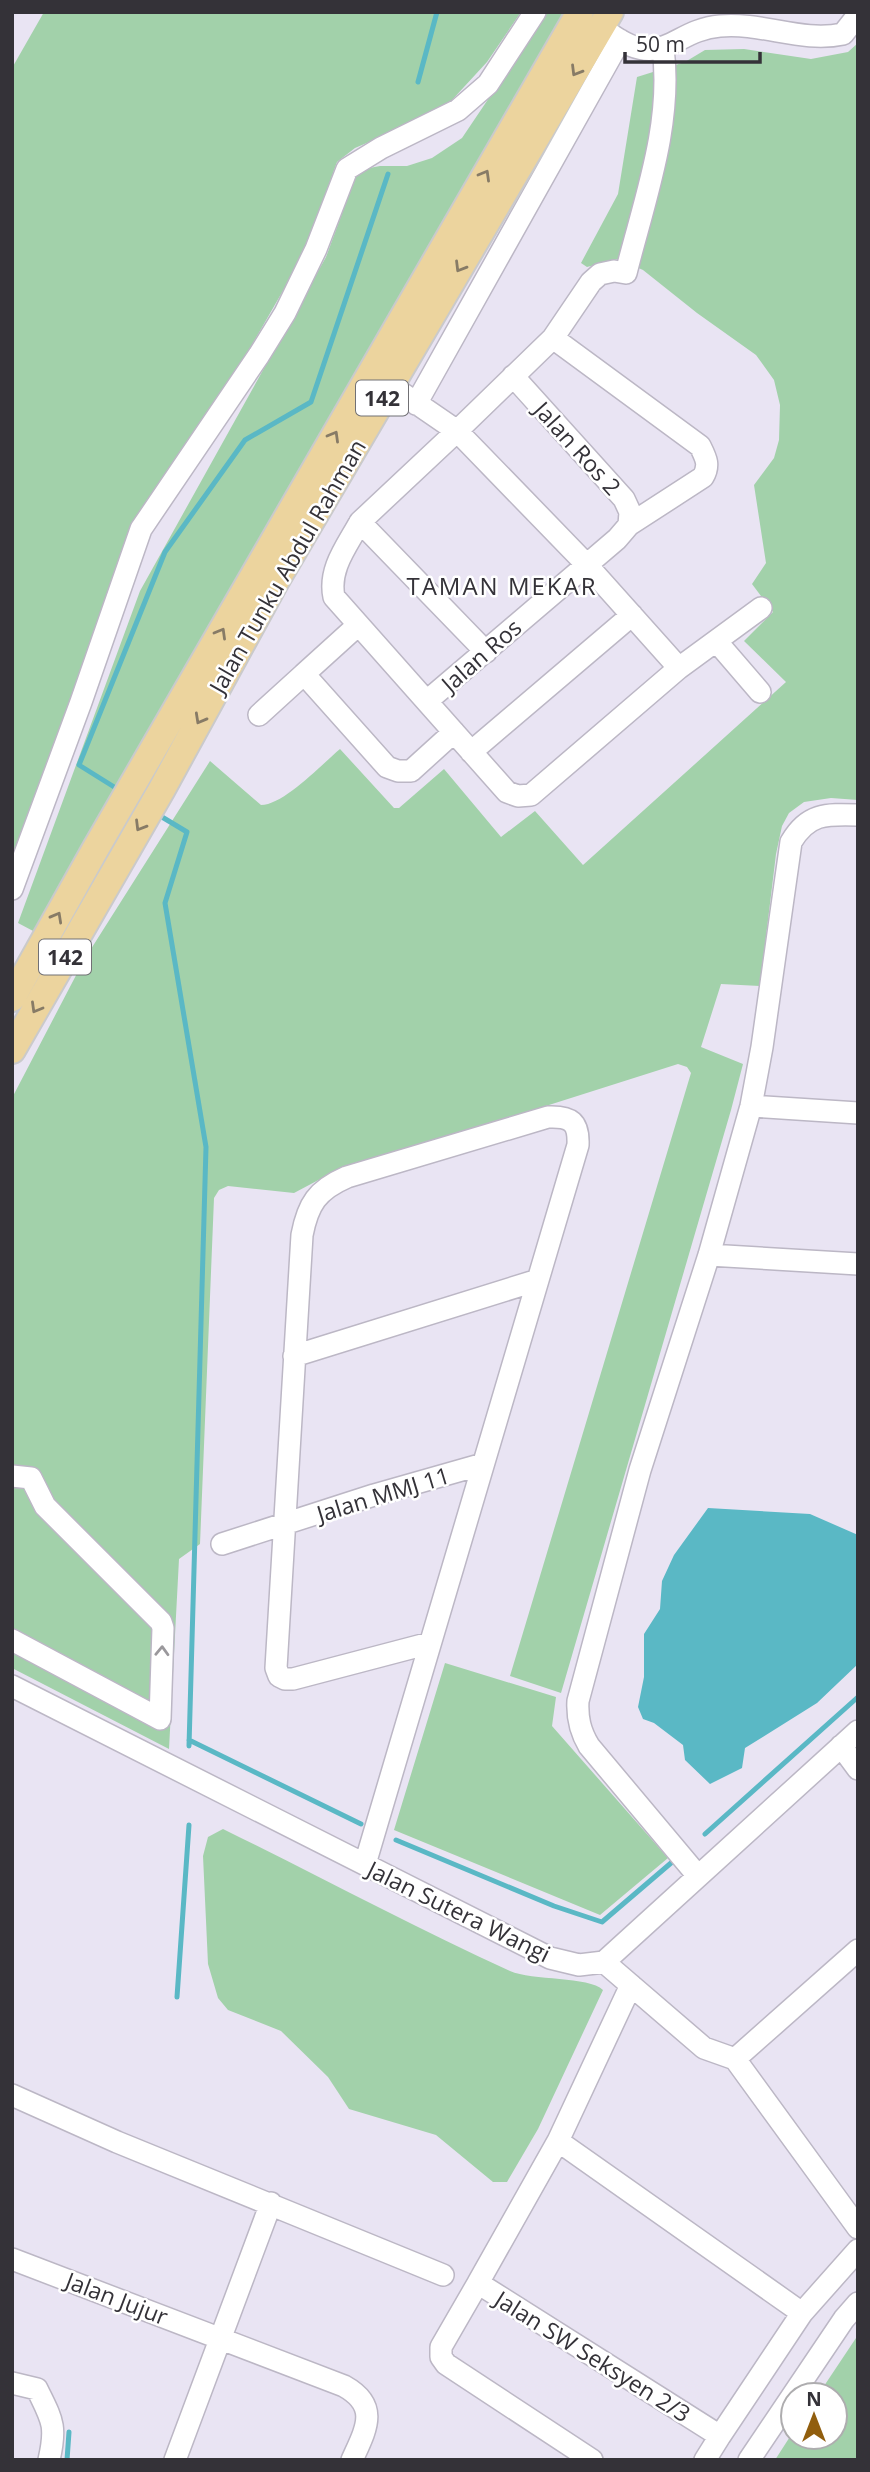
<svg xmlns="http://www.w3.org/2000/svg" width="870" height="2472" font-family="'Open Sans',sans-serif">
<rect width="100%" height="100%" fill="#e9e4f3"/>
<path fill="#a2d1aa" d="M 44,12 L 521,12 L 487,62 L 452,100 L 418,121 L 355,148 L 337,162 L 304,254 L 237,371 L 127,538 L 12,868 L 12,68 Z
M 547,12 L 564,12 L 35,932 L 18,923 L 140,591 L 326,257 L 344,208 L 350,182 L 364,169 L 380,166 L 407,166 L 432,158 L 462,138 Z
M 858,43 L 858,800 L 831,798 L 804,802 L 789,813 L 782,826 L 776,854 L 760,986 L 721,984 L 701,1047 L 743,1064 L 731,1110 L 561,1693 L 510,1676 L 691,1073 L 687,1067 L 678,1064 L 326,1176 L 294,1193 L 228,1186 L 219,1190 L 214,1198 L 200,1544 L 179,1559 L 169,1749 L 12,1668 L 12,1098 L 84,960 L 210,761 L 261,805 C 284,805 322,764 340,749 L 394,808 L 399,808 L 444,769 L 501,837 L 535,811 L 583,865 L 786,682 L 744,641 L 773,612 L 752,584 L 766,563 L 754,485 L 774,458 L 779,440 L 780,405 L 774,380 L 756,355 L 697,313 L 643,270 L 618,259 L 587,267 L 581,263 L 618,194 L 637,77 L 685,62 L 705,50 L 744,49 L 811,59 L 848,52 Z
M 445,1663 L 556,1697 L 552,1726 L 668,1858 L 600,1915 L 394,1830 Z
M 223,1829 C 319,1876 413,1927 510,1971 C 532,1981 589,1976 603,1990 L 538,2129 L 507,2182 L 493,2182 L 436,2135 L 349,2109 L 328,2077 L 281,2031 L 228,2010 L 218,1998 L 208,1964 L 203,1856 L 208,1837 Z
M 858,2335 L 858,2460 L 775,2460 L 793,2432 L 793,2437 L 835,2437 L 835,2395 L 818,2395 Z"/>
<path fill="#5ab8c5" d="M 708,1508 L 810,1514 L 858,1535 L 858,1664 L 817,1703 L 745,1748 L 742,1768 L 710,1784 L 685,1760 L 683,1745 L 654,1723 L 643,1719 L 638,1707 L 644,1677 L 644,1634 L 660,1609 L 662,1581 L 674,1555 Z"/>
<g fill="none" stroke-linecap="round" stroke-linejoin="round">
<path stroke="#5ab8c5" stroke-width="5" d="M 418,82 L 437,12
M 119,790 L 79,765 L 165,552 L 245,440 L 311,402 L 388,174
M 157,814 L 187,832 L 165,903 L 206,1147 L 189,1746
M 189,1740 L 361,1824
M 705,1834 L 858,1697
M 396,1840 L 554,1906 L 602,1922 L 671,1863
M 177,1997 L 189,1825
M 67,2460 L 69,2432"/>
<defs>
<path id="minor" d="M 609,33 C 663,72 672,30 720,26 C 762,22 802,43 843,34 L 858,15
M 513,376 L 624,499 L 630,512 L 629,525
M 390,385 L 457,431 L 553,338 L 591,282 L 600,274 L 614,271 L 626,273 C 644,201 673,124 663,48
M 416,404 L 620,40
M 360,522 L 457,431 L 586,564 L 679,668 L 531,795 L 518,796 L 507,792 L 334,597 C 328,569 347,546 360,522 L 486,652
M 357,626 L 304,674 L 387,767 L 398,771 L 411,771 L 454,732
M 717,642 L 760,692
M 679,668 L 761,608
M 427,701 L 617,539 L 629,525 L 703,477 C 710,465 706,458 700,446 L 553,338
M 259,715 L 304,674
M 471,752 L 632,615
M 12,889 L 81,702 L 141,529 L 259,355 L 285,313 L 316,249 L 347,169 L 381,148 L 458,110 L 488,84 L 535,12
M 751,1106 L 858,1113
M 709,1255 L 858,1264
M 294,1356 L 538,1280
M 12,1476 L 31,1478 L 45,1506 L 161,1622 L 163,1628 L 160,1719 L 12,1640
M 222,1544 L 374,1495 L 483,1464
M 12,1686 L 550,1958 L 579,1965 L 604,1962 L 858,1731
M 841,1746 L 858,1769
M 365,1864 L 578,1145 C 579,1122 571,1116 548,1117 L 347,1177 C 317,1190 308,1204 302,1235 L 276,1668 L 279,1676 L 285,1679 L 293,1679 L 430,1643
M 698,1876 L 589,1746 C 580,1731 577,1718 578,1701 L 640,1470 L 709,1255 L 751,1106 L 762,1047 L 791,842 C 808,813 826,814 858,815
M 604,1962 L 704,2048 L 735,2059 L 858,2228
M 631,1985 L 558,2141 L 802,2313
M 735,2059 L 858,1950
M 12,2095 L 117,2142 L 443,2275
M 558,2141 L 478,2283 L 720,2436 L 802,2313 L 858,2250
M 12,2259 L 344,2386 C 380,2406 366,2429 352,2460
M 478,2283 L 441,2347 L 441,2357 L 446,2364 L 592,2460
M 12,2383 L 37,2389 C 52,2420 57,2425 49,2460
M 175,2460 L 271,2203
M 705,2460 L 720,2436
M 749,2460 L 844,2319 L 858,2303"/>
<path id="major" d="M 12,998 L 96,848 L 580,12
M 12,1050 L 162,789 L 274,584 L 610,12"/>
</defs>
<use href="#minor" stroke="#bcb7c5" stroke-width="24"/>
<use href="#major" stroke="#cacacb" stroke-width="30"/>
<use href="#minor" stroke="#fff" stroke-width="21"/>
<use href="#major" stroke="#ecd49e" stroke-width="26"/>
</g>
<defs><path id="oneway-chevron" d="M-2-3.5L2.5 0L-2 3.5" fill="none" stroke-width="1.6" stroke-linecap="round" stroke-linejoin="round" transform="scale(1.75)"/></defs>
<g stroke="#877b66">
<use href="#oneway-chevron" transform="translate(576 71) rotate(121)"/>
<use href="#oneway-chevron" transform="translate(485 175) rotate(-60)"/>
<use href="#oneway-chevron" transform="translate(460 267) rotate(121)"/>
<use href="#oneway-chevron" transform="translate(334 436) rotate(-60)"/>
<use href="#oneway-chevron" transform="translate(221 633) rotate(-60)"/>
<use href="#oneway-chevron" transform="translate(200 719) rotate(119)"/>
<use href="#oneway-chevron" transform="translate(140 826) rotate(121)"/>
<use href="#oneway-chevron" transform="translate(57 917) rotate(-61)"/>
<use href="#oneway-chevron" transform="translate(36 1008) rotate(120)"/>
</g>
<use stroke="#9a989c" href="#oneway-chevron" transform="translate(162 1651) rotate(-88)"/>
<g text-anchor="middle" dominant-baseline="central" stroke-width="5" stroke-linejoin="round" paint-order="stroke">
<g fill="#fff" stroke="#717074" stroke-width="2">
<rect x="356" y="380.5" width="52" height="35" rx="5"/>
<rect x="39" y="939.5" width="52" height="35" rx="5"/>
</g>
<g font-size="21" font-weight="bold" fill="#343238">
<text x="382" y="398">142</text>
<text x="65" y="957">142</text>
</g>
<g font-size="23" fill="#343238" stroke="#fff">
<text transform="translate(578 448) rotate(48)">Jalan Ros 2</text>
<text transform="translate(287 566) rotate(-60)">Jalan Tunku Abdul Rahman</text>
<text transform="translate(481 655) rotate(-41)">Jalan Ros</text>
<text transform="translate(383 1494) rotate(-17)">Jalan MMJ 11</text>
<text transform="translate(459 1911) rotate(26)">Jalan Sutera Wangi</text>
<text transform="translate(117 2298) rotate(21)">Jalan Jujur</text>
<text transform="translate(593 2356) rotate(32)">Jalan SW Seksyen 2/3</text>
</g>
<g font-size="24" letter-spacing="2" fill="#343238" stroke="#fff">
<text x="502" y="585">TAMAN MEKAR</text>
</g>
</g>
<rect width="870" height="2472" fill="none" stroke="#343238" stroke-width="28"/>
<g transform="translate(814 2416)"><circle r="33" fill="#ffffff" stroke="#aeadaf" stroke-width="2"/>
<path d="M0-5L12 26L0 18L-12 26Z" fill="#915e0e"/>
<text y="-10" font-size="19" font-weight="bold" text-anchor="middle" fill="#343238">N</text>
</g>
<path d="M625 52v10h135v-10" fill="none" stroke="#343238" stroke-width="3.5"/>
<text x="636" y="52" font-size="21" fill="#343238" stroke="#ffffff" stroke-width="5" paint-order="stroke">50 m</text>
</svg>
